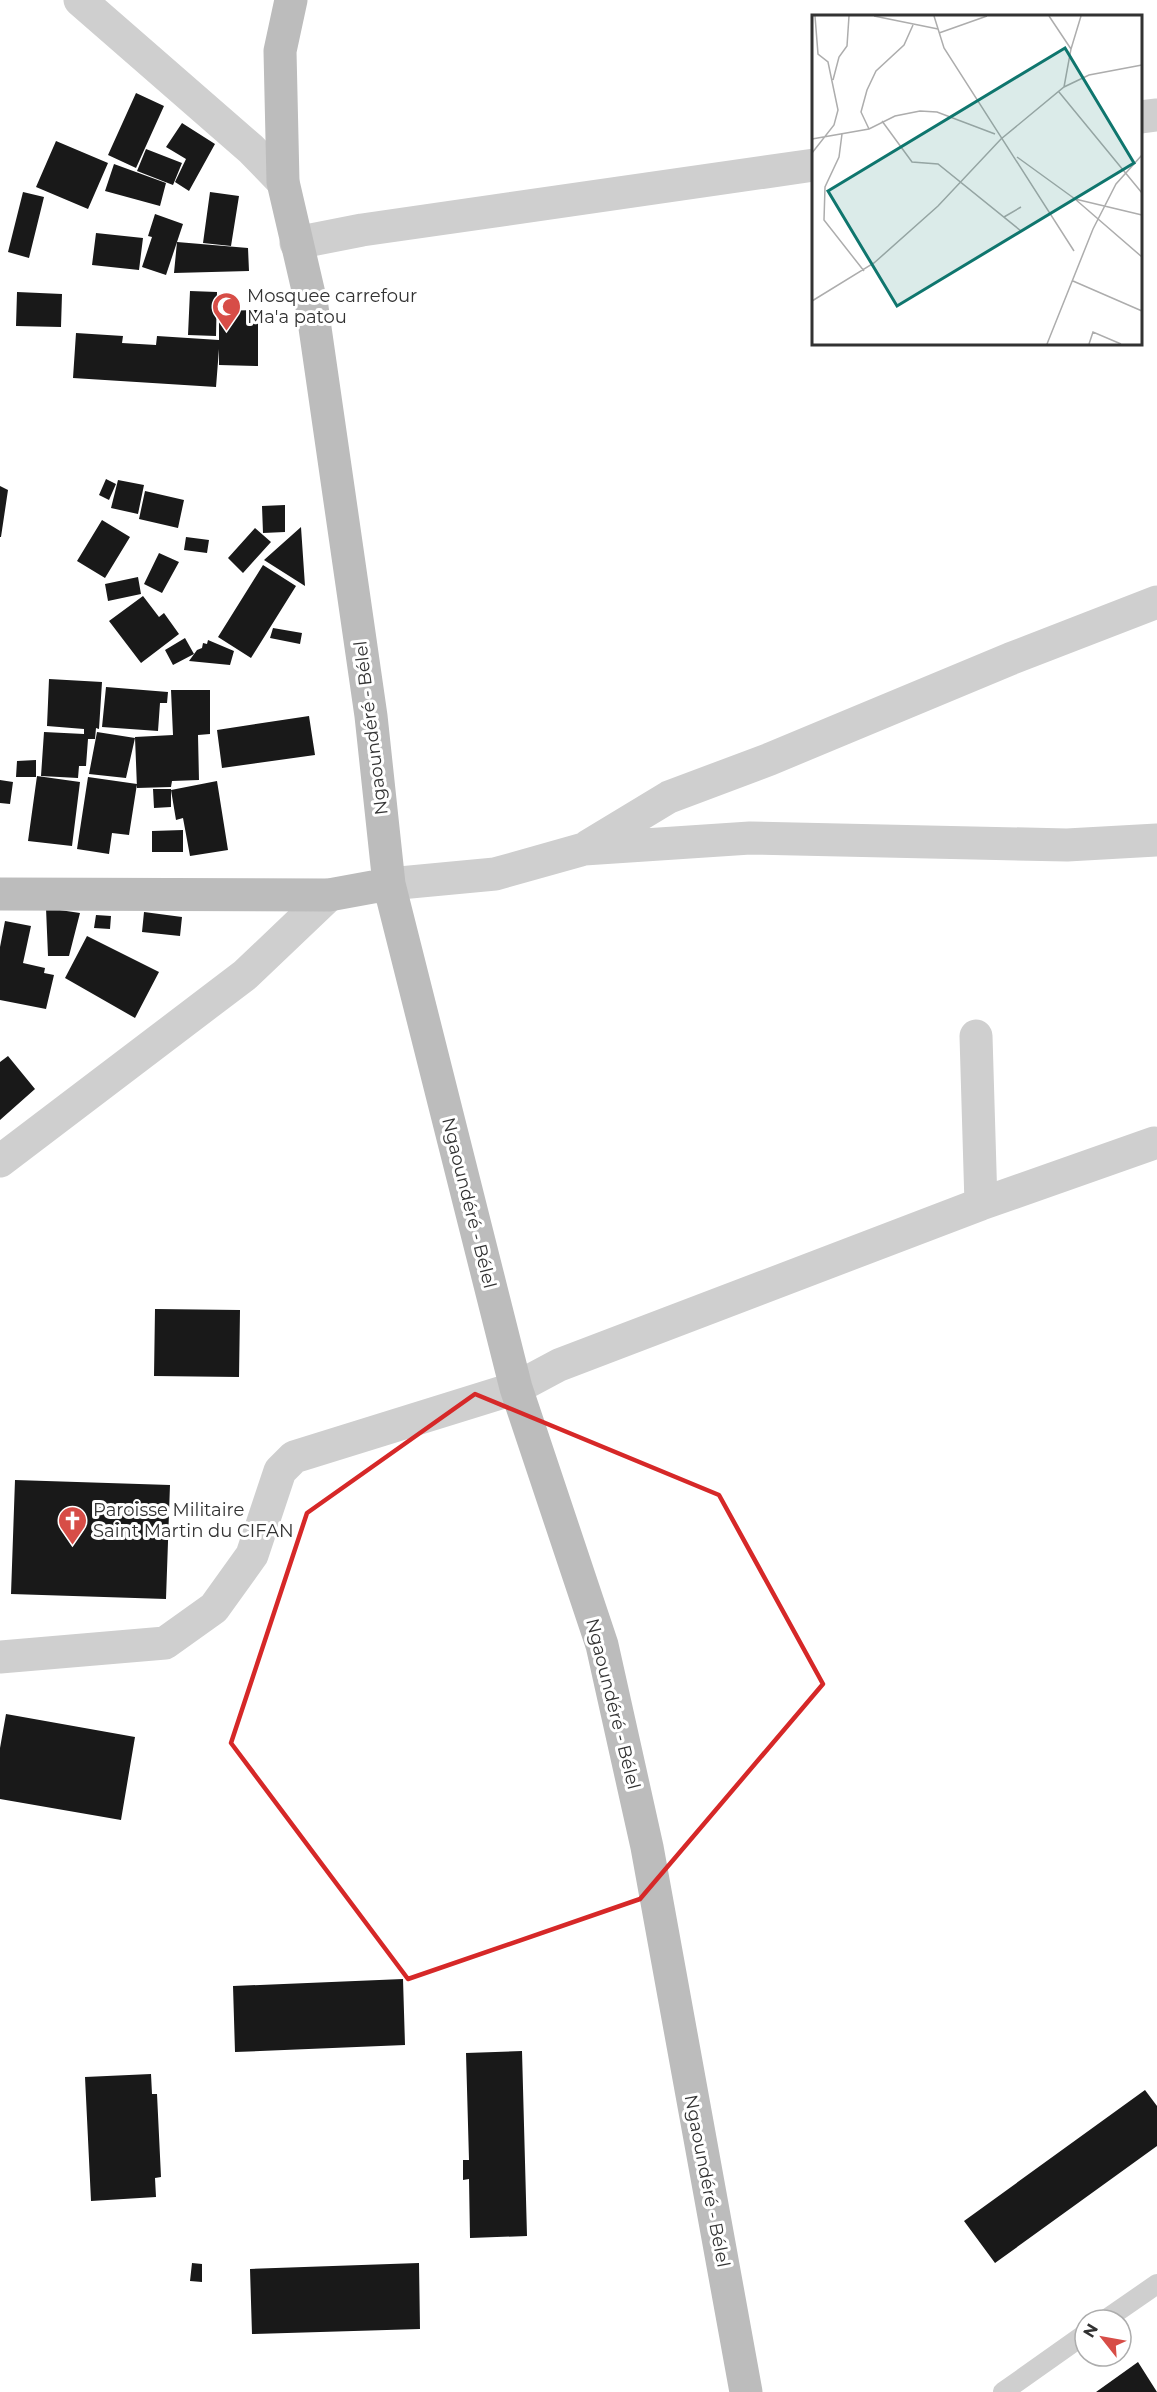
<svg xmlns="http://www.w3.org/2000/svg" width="1157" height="2392" font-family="Montserrat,sans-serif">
<rect width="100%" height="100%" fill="#fff"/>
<path fill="#191919" d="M 136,93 L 164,106 L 136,168 L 108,155 Z
M 182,123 L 215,144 L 189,191 L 175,182 L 186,159 L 166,147 Z
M 56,141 L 108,163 L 88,209 L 36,187 Z
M 146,149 L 182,163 L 173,185 L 137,171 Z
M 114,164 L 166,183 L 160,206 L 105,191 Z
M 23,192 L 44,197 L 29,258 L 8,252 Z
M 210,192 L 239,196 L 231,246 L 203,243 Z
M 155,214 L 183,224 L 166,275 L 142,267 L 152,237 L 148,236 Z
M 96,233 L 143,238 L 139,270 L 92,265 Z
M 177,242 L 248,248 L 249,271 L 174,273 Z
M 190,291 L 217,292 L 216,336 L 188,335 Z
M 17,292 L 62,294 L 61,327 L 16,326 Z
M 258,310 L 258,366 L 219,365 L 219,349 L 216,387 L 73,378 L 76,333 L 123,336 L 122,343 L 156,345 L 157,336 L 219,340 L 219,311 Z
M 106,479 L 116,484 L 109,500 L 99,495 Z
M 118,480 L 144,485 L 138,514 L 111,508 Z
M 0,486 L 8,490 L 1,537 L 0,537 Z
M 145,491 L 184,500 L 178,528 L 139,519 Z
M 285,505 L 285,532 L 263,533 L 262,506 Z
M 102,520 L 130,537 L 105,578 L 77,561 Z
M 301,527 L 305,586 L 264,560 Z
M 255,528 L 271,542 L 243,573 L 228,558 Z
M 186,537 L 209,540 L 207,553 L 184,550 Z
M 159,553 L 179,562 L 162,593 L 144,584 Z
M 263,565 L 296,586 L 251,658 L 218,637 Z
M 138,577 L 141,594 L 108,601 L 105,584 Z
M 143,596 L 159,617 L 164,613 L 179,634 L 141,663 L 109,621 Z
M 273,628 L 302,633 L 300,644 L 270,638 Z
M 185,638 L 194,654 L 173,665 L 165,650 Z
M 208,640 L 234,651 L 230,665 L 189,661 L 197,650 L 202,648 L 203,643 L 207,644 Z
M 49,679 L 102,682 L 99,729 L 96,728 L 95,739 L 88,739 L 86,766 L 79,766 L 78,778 L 41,776 L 44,732 L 84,734 L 84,729 L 47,726 Z
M 106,687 L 168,692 L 167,703 L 160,703 L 158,731 L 102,727 Z
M 171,690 L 210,690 L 210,734 L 198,735 L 199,780 L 172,781 L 171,787 L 137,788 L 135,737 L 173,735 Z
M 309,716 L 315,755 L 222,768 L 217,730 Z
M 97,732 L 135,738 L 126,778 L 89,774 Z
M 36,760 L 36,777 L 16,777 L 17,761 Z
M 37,776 L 80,782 L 72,846 L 28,841 Z
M 88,777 L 137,784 L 129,835 L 112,833 L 109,854 L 77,849 Z
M 0,780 L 13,782 L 10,804 L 0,803 Z
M 217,781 L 228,850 L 190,856 L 183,818 L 176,820 L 171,790 Z
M 153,789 L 171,789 L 171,807 L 154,808 Z
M 183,830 L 183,852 L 152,852 L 152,831 Z
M 46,908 L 80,913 L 69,956 L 48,956 Z
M 144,912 L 182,917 L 180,936 L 142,932 Z
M 96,915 L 111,916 L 110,929 L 94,928 Z
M 5,921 L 31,926 L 23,963 L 45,968 L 44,973 L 54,975 L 46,1009 L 0,1000 L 0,947 Z
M 87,936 L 159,972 L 135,1018 L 65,978 Z
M 8,1056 L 35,1089 L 0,1120 L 0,1062 Z
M 155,1309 L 240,1310 L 239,1377 L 154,1376 Z
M 15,1480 L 170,1485 L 166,1599 L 11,1594 Z
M 6,1714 L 135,1737 L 121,1820 L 0,1799 L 0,1748 Z
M 403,1979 L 405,2045 L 235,2052 L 233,1986 Z
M 522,2051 L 527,2236 L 470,2238 L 469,2179 L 463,2180 L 463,2160 L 469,2160 L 466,2053 Z
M 151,2074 L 152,2094 L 157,2094 L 161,2177 L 155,2178 L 156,2197 L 91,2201 L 85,2077 Z
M 1145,2090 L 1157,2106 L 1157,2146 L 995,2263 L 964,2221 Z
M 192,2263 L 202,2264 L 202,2282 L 190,2281 Z
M 419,2263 L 420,2329 L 252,2334 L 250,2269 Z
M 1138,2362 L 1157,2392 L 1096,2392 Z"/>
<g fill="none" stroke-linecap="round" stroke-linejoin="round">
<path stroke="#cfcfcf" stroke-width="20" d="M 1105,2320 L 1157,2284
M 1003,2392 L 1085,2334"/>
<path stroke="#cfcfcf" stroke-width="33" d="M 80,0 L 251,149 L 283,182
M 1140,117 L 1157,115
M 296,243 L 362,230 L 814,165
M 588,846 L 669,797 L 770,759 L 1010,659 L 1157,602
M 389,884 L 495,874 L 584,849 L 750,838 L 1067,845 L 1157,840
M 976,1036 L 981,1204
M 0,1161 L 245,975 L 329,895
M 0,1657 L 165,1643 L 214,1608 L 252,1555 L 280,1471 L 294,1457 L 516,1388 L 559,1365 L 981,1204 L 1154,1143"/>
<path stroke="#bcbcbc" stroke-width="33" d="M 291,0 L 280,51 L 283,182 L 312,307 L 371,716 L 389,884 L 516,1388 L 602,1645 L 647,1847 L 746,2392
M 0,894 L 329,895 L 389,884"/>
</g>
<path fill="none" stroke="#d62828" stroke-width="4.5" stroke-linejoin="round" d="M 475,1394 L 719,1495 L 823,1684 L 640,1899 L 408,1979 L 231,1743 L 307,1513 Z"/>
<defs>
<symbol id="mosque-pin" viewBox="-11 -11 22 30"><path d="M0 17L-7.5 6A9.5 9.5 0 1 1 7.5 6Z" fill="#d74d47" stroke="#fff"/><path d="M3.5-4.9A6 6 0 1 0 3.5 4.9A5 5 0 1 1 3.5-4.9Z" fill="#fff"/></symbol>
<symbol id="church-pin" viewBox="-11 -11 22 30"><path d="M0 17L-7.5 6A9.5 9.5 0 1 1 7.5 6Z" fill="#d74d47" stroke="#fff"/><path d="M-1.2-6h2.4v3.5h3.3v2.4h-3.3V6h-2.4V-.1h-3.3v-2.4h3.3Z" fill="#fff"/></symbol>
</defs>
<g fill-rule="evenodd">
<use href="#mosque-pin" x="210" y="290" width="33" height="45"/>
<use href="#church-pin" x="56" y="1504" width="33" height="45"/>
</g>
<g text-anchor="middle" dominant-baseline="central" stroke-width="6" stroke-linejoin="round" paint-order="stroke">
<g font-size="18" fill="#323232" stroke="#fff" text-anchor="start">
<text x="247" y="296">Mosquee carrefour<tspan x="247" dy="21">Ma'a patou</tspan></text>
<text x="93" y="1510">Paroisse Militaire<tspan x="93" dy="21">Saint Martin du CIFAN</tspan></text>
</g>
<g font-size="18" fill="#323232" stroke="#fff">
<text transform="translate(371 728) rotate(-97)">Ngaoundéré - Bélel</text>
<text transform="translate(469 1203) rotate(76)">Ngaoundéré - Bélel</text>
<text transform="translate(613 1704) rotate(76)">Ngaoundéré - Bélel</text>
<text transform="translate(707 2181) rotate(79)">Ngaoundéré - Bélel</text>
</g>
</g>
<g transform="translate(812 15)">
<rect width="330" height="330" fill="#fff"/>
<path fill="none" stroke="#adadad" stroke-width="1.5" d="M 62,1 L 126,14M 122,1 L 132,33 L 262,236M 237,1 L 259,34 L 252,72M 127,18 L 175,1M 259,34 L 269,1M 21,65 L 27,42 L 35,31 L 37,1M 247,77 L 330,178M 70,106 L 100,147 L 126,149 L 209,216M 57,114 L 49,97 L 55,75 L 64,56 L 92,30 L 101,10M 30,119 L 27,142 L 13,172 L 12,205 L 52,256M 0,124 L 57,114 L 83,101 L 108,96 L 125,97 L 183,119M 0,138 L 22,110 L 26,95 L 16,47 L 6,39 L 3,1M 205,142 L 263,184 L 330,242M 263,184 L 330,200M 192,202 L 209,192M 261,266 L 330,296M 0,286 L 62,248 L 126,191 L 189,124 L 252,72 L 277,60 L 330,50M 235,329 L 281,214 L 304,169 L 330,140M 277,329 L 281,317 L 309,329"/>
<path fill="#0f766e" fill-opacity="0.15" stroke="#0f766e" stroke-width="3" d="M 253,33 L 322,148 L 85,291 L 16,176 Z"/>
<rect width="330" height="330" fill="none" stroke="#323232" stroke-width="3"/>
</g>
<g transform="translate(1103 2338) rotate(301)"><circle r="28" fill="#ffffff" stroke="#adadad" stroke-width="1.5"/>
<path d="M0-4.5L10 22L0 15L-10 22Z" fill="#d74d47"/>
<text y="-9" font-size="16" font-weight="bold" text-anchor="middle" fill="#323232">N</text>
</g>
</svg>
